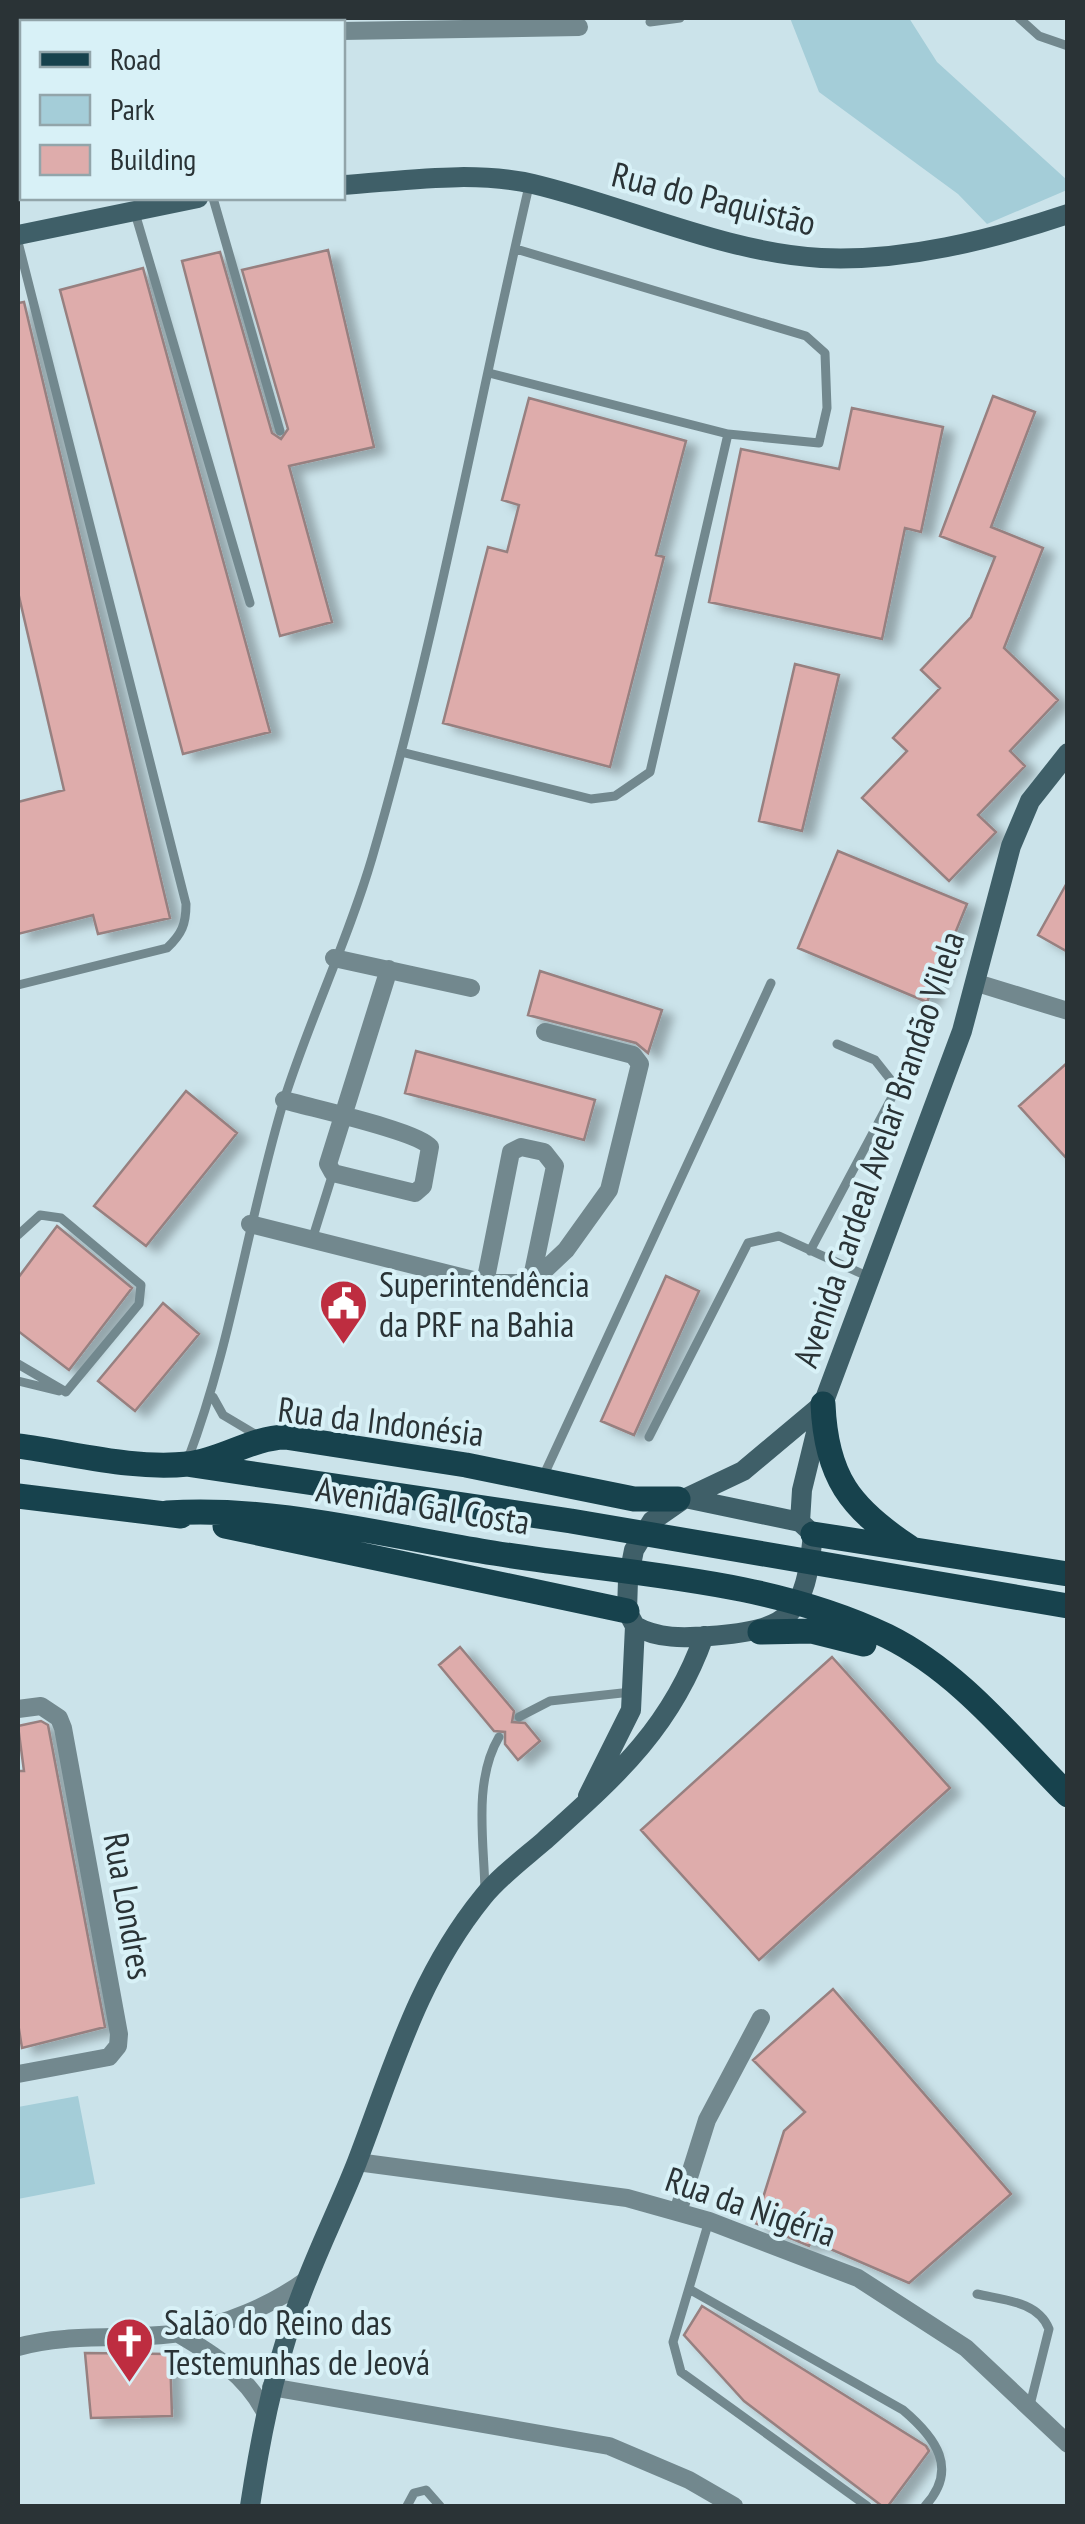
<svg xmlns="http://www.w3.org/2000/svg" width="1085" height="2524" font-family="'PT Sans Narrow',sans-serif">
<defs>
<filter id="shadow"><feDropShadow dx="11" dy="6" stdDeviation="5" flood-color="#0004"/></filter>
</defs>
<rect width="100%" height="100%" fill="#cbe3ea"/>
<path fill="#a4cdd8" d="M 790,18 L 909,18 L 937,62 L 1067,180 L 1067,190 L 987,224 L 958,194 L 819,92 Z
M 78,2096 L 95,2184 L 18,2199 L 18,2107 Z"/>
<path fill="#deacab" stroke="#978080" stroke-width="2.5" filter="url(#shadow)" d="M 328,250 L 374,447 L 289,466 L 332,622 L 280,636 L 182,261 L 220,252 L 272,433 L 281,439 L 288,429 L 242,270 Z
M 143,268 L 270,732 L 183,754 L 60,290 Z
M 24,302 L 170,918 L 98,934 L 93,915 L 18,934 L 18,802 L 64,790 L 18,592 L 18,303 Z
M 993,396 L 1035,412 L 991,527 L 1043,548 L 1004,648 L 1058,700 L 1010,751 L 1025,766 L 978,815 L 996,832 L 949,881 L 862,798 L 907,751 L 893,738 L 940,688 L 921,670 L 971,617 L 995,557 L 940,536 Z
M 529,398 L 686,441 L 656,555 L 664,557 L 610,767 L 443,723 L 488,547 L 507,552 L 519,505 L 502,500 Z
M 852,408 L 943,427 L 921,532 L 905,528 L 882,639 L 709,602 L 741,449 L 839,469 Z
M 795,664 L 839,675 L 802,831 L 759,821 Z
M 838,851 L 967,904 L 927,1002 L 798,948 Z
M 1068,881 L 1068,952 L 1038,935 Z
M 540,971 L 662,1010 L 648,1053 L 636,1043 L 528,1015 Z
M 416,1051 L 595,1100 L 584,1140 L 405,1093 Z
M 1068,1062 L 1068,1160 L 1019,1106 Z
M 186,1091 L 237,1133 L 146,1246 L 94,1206 Z
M 57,1226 L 132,1288 L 69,1370 L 18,1331 L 18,1278 Z
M 666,1276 L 699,1291 L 634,1435 L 601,1421 Z
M 163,1303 L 199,1334 L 135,1411 L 98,1381 Z
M 460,1647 L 514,1711 L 512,1722 L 525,1723 L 540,1741 L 518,1760 L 505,1744 L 505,1732 L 494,1731 L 439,1665 Z
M 832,1657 L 950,1788 L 759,1960 L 641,1830 Z
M 41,1721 L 48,1725 L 105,2027 L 22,2048 L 18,2023 L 18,1771 L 24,1771 L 18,1726 Z
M 833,1989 L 1011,2194 L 909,2283 L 812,2241 L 809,2246 L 755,2223 L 784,2131 L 805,2112 L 753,2060 Z
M 702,2306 L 926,2446 L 929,2451 L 888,2506 L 882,2506 L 744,2401 L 684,2335 Z
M 85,2353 L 170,2354 L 172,2416 L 91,2418 Z"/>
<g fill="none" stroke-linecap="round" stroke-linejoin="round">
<path stroke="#72888e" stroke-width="9" d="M 87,18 L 88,22
M 1019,18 L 1039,36 L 1068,46
M 650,22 L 680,18
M 18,180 L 22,180
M 213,198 L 280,431
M 135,213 L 250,603
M 18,242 L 186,904 C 186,924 182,934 167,948 L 18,985
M 516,249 L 806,336 L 825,353 L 827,408 L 819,443 L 728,434
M 401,752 L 591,799 L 615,796 L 650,772 L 728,434 L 489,373
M 18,1235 L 40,1215 L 61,1218 L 141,1285 L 139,1304 L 66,1392
M 312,1240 L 333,1173
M 810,1251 L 892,1097 L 894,1084 L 875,1060 L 837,1044
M 18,1364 L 66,1392
M 18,1381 L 59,1391
M 213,1397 L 223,1415 L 260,1437
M 649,1437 L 748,1243 L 779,1236 L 869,1277
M 188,1459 C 232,1343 248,1219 284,1100 C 310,1018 348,940 372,858 C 437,636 477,410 529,186
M 542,1479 L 771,983
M 519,1717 L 550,1701 L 631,1692
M 485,1891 C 484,1842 473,1781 499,1737
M 709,2221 L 673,2342 L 681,2372 L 867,2506
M 689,2289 L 903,2410 C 936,2438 959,2469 925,2506
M 977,2294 C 1003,2300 1038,2301 1049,2329 L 1030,2405
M 407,2506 L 414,2493 L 426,2490 L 440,2506"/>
<path stroke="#72888e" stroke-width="18" d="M 342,31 L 579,27
M 334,958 L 471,988
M 977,983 L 1068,1011
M 284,1100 C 311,1108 418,1131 430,1147 L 423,1186 L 415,1193 L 333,1173 L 328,1164 L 389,969
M 250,1224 L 485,1283 L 531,1283 L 566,1250 L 609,1190 L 640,1064 L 633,1055 L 545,1032
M 485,1283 L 511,1152 L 521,1147 L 544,1152 L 555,1166 L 531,1282
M 18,1709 L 41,1706 L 59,1718 L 63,1728 L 119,2034 L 118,2046 L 109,2057 L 18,2074
M 357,2162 L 627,2198 L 709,2221 L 858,2278 L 966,2348 L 1068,2444
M 678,2212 L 707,2120 L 761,2018
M 177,2333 C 213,2354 246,2375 265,2412
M 18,2347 C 71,2332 126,2341 180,2333 C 225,2325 271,2306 308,2279
M 271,2387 L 609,2446 L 689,2480 L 734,2506"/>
<path stroke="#3f5f68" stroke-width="20" d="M 219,18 L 219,22
M 342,185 C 404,181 472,170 533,184 C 626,206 726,253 821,258 C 903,262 990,240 1068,214
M 18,235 L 198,198
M 686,1498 L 743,1471 L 823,1404
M 800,1522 L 802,1490 L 823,1404 L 962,1031 L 1011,846 L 1030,801 L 1068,753
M 588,1796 L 631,1710 L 635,1626 L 627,1611 L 628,1580 L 634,1550 L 652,1521 L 685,1498 L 800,1522 L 813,1534 C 805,1615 792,1630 710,1636 C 684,1638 658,1639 635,1626
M 250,2506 C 260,2441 272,2378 294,2315 C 311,2263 337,2213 357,2162 C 393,2068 418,1977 483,1897 C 500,1876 523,1859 544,1841 C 615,1777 671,1729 704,1636"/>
<path stroke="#17424d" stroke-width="25" d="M 823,1404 C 826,1477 850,1508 909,1547
M 18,1446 C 73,1453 132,1470 188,1464 C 223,1460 251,1438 285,1437 L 466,1465 L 634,1499 L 678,1499
M 186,1464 L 571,1521 L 1068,1606
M 18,1496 L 181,1516
M 167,1513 C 272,1506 378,1534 481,1551 C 616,1574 762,1576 887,1636 C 960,1672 1012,1739 1068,1795
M 225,1526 L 627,1611
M 813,1534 L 1068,1574
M 760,1632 L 812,1631 L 864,1644"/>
</g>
<defs>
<symbol id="civic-pin" viewBox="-11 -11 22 30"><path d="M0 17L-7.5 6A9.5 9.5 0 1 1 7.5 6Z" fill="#be2d40" stroke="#d8f1f7"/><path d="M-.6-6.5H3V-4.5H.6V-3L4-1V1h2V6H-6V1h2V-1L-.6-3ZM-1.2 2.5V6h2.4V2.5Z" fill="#fff"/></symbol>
<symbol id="church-pin" viewBox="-11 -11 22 30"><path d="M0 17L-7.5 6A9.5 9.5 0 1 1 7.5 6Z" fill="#be2d40" stroke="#d8f1f7"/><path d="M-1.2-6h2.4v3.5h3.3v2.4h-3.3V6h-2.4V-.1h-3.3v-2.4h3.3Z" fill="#fff"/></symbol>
</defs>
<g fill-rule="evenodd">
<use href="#civic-pin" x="316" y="1276" width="55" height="75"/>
<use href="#church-pin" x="102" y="2314" width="55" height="75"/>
</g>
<g text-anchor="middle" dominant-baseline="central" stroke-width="8" stroke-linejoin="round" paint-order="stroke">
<g font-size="35" fill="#2a3336" stroke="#d8f1f7">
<text transform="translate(714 198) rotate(14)">Rua do Paquistão</text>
<text transform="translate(878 1149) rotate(-71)">Avenida Cardeal Avelar Brandão Vilela</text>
<text transform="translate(381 1421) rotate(7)">Rua da Indonésia</text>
<text transform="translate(423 1505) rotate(9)">Avenida Gal Costa</text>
<text transform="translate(129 1906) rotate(80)">Rua Londres</text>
<text transform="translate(751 2206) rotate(19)">Rua da Nigéria</text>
</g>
<g font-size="35" fill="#2a3336" stroke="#d8f1f7" text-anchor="start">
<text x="379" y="1284">Superintendência<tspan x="379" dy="40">da PRF na Bahia</tspan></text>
<text x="164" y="2322">Salão do Reino das<tspan x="164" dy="40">Testemunhas de Jeová</tspan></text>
</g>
</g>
<rect width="1085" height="2524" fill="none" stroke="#2a3336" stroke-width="40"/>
<rect x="20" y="20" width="325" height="180" fill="#d8f1f7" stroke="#92a5aa" stroke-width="2.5"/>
<rect x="40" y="52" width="50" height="15" fill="#17424d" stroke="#92a5aa" stroke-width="2.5"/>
<text x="110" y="70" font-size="30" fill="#2a3336">Road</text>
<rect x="40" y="95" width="50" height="30" fill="#a4cdd8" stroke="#92a5aa" stroke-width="2.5"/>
<text x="110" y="120" font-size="30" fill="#2a3336">Park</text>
<rect x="40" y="145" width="50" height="30" fill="#deacab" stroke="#92a5aa" stroke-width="2.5"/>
<text x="110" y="170" font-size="30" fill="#2a3336">Building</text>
</svg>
